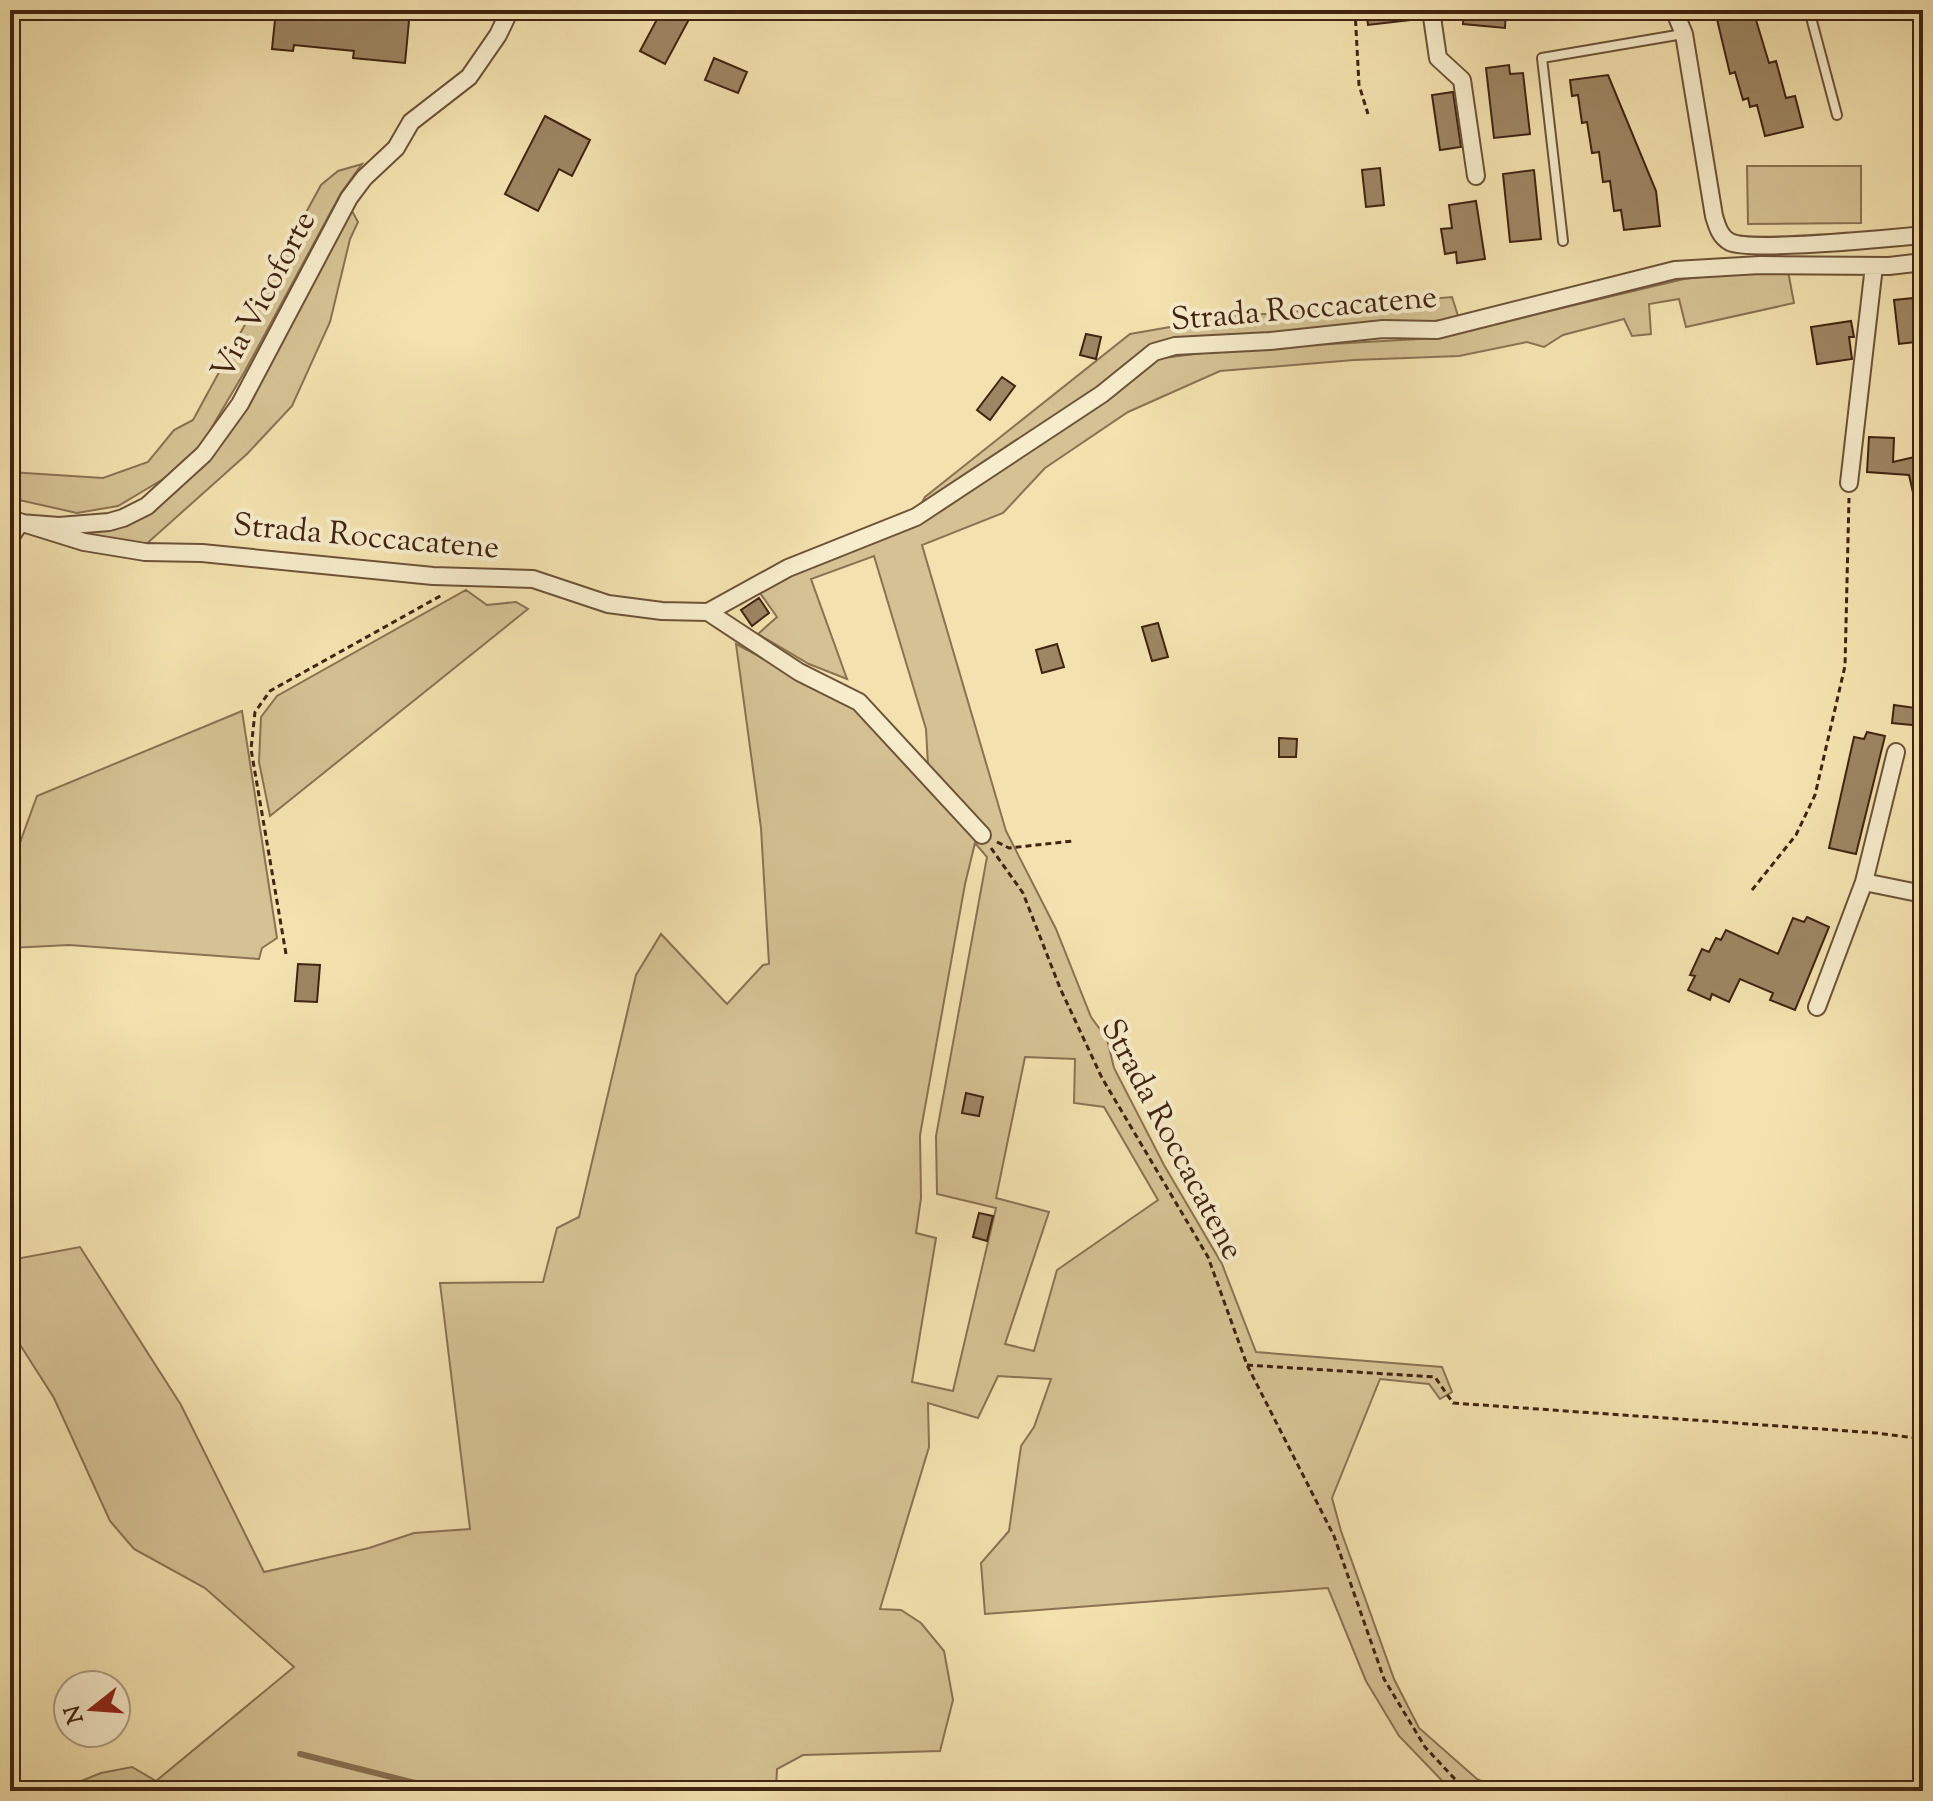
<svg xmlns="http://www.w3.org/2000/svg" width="1933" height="1801" font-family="'Sorts Mill Goudy',serif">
<rect width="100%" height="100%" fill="#f3e2af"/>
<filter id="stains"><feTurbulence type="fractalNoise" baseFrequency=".0025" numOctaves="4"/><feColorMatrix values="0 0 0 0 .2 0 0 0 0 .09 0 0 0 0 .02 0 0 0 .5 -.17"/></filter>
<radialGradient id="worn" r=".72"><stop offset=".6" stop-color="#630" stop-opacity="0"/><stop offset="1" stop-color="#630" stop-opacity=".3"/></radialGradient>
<path fill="#d5c294" stroke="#8a7252" stroke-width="2" fill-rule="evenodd" d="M 362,164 L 341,193 L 245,371 L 202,444 L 165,478 L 118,506 L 77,513 L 10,498 L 10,472 L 103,478 L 148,462 L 174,430 L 193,420 L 321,185 L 338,171 Z
M 1747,166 L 1861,166 L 1861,223 L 1748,224 Z
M 351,209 L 358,222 L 350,239 L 330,322 L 292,406 L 247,454 L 143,547 L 86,536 L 76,529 L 113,530 L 147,516 L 207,459 Z
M 1788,271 L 1794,303 L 1686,327 L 1679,299 L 1649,304 L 1651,334 L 1632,336 L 1624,319 L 1563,335 L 1544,347 L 1527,342 L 1459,356 L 1354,360 L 1220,371 L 1128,412 L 1045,468 L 1003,513 L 922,545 L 1006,831 L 1056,929 L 1091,1017 L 1107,1039 L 1114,1068 L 1164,1165 L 1222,1264 L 1256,1352 L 1442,1367 L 1452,1392 L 1440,1399 L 1429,1384 L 1380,1379 L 1332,1498 L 1341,1531 L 1394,1679 L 1419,1728 L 1477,1779 L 1502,1791 L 1452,1791 L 1399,1736 L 1366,1681 L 1328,1588 L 985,1614 L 981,1563 L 1009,1531 L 1021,1446 L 1034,1427 L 1051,1379 L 998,1376 L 978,1418 L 928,1403 L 929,1447 L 880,1609 L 901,1610 L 921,1623 L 944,1651 L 953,1700 L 940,1751 L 803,1755 L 777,1769 L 776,1791 L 56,1791 L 101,1773 L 132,1767 L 156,1781 L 294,1667 L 205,1588 L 134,1549 L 110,1521 L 54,1398 L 10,1329 L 10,1260 L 80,1247 L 181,1405 L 264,1572 L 369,1548 L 414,1533 L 470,1529 L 440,1283 L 543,1282 L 557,1228 L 579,1217 L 636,975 L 661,934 L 727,1004 L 763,965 L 769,964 L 761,828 L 736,644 L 852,706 L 929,783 L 926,729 L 874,556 L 811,579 L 847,679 L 809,664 L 758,634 L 777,617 L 760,593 L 807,567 L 917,519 L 1156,359 L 1225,350 L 1436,338 L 1684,279 L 1747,272 ZM 975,843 L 987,857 L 936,1136 L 937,1194 L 996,1208 L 953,1391 L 912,1382 L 936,1238 L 916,1233 L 921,1198 L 920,1135 L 965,884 ZM 1025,1057 L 1075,1059 L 1074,1103 L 1104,1107 L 1158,1200 L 1057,1270 L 1034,1351 L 1005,1344 L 1049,1212 L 996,1198 Z
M 1452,297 L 1459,319 L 1176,341 L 1097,389 L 919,508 L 925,497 L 1130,334 L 1245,314 L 1287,314 L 1318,306 L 1372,304 Z
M 466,590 L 487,605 L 516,602 L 528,609 L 270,816 L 259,762 L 261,717 L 277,696 Z
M 242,711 L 277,938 L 262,948 L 259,959 L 69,945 L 10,948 L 10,870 L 37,796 Z"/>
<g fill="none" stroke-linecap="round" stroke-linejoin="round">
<path stroke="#876f4f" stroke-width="6" d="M 300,1754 L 447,1791"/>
</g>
<path fill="#9d8663" stroke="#402311" stroke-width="2" d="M 276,10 L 357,16 L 358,10 L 410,10 L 405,63 L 353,58 L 354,51 L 294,45 L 293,51 L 272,49 Z
M 662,10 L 694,10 L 665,64 L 640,51 Z
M 1366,10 L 1410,10 L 1410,20 L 1368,25 Z
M 1464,10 L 1506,10 L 1505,28 L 1463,24 Z
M 1720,10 L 1753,10 L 1769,63 L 1776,61 L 1786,98 L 1795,96 L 1803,127 L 1765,136 L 1757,105 L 1750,107 L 1748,98 L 1743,100 L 1735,72 L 1730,74 L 1716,15 L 1721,13 Z
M 714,58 L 747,72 L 738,93 L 705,80 Z
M 1509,65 L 1510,74 L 1523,73 L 1530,134 L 1494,138 L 1486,68 Z
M 1608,75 L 1656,191 L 1660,226 L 1624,230 L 1621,210 L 1614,211 L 1610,181 L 1603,182 L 1599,152 L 1592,153 L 1587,122 L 1582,123 L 1578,95 L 1572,96 L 1570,80 Z
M 1453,92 L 1461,147 L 1440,150 L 1432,95 Z
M 545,116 L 590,140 L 572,176 L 559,169 L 538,211 L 505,194 Z
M 1380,168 L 1384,205 L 1366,207 L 1362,170 Z
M 1534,170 L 1541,239 L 1510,242 L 1503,174 Z
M 1476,201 L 1485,259 L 1457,263 L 1456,252 L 1445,254 L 1441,229 L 1452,228 L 1449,205 Z
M 1923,297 L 1923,341 L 1899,344 L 1894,300 Z
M 1851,321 L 1854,337 L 1849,337 L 1852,359 L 1817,364 L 1811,327 Z
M 1086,334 L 1101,337 L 1096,359 L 1080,355 Z
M 1002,377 L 1015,386 L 990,420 L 977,410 Z
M 1869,437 L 1894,438 L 1893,462 L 1923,455 L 1923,510 L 1917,510 L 1909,475 L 1867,472 Z
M 759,598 L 769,613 L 752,626 L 741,610 Z
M 1158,623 L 1168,657 L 1152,661 L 1142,627 Z
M 1057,644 L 1064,667 L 1042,673 L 1036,650 Z
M 1894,705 L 1923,709 L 1922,726 L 1892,723 Z
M 1867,732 L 1885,736 L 1856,854 L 1829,848 L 1854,737 L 1864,739 Z
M 1279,738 L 1297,739 L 1296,757 L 1279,757 Z
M 1807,917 L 1829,927 L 1795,1010 L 1770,1000 L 1773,993 L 1740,979 L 1729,1002 L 1712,994 L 1710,1000 L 1688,990 L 1695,976 L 1690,975 L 1702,949 L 1709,952 L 1716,938 L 1721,940 L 1726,930 L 1778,954 L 1793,918 L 1804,922 Z
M 298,964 L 320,965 L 317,1002 L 295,1001 Z
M 966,1093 L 983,1097 L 979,1116 L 962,1113 Z
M 979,1213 L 993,1216 L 987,1241 L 973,1237 Z"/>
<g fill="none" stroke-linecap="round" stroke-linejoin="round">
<defs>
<path id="lane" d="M 1809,10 L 1837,115
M 1563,241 L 1542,58 L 1683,34"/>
<path id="street" d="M 1431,10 L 1438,58 L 1462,80 L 1476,176
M 1674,10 L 1684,34 L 1714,216 C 1717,226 1720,237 1730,242 C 1749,252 1892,238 1923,235
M 1849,483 L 1874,266
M 10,519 L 84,542 L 145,552 L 202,553 L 433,576 L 533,579 L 608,604 L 662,611 L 708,612 L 788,568 L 916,517 L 1102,394 L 1154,352 L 1175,346 L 1270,341 L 1383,329 L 1437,330 L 1675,270 L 1760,265 L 1889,266 L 1923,262
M 10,538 L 20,523 L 59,526 L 109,522 L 123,518 L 147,506 L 204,454 L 240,404 L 349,198 L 364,178 L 396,148 L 411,122 L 469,77 L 498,35 L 510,10
M 708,612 L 799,672 L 859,702 L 982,835
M 1864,882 L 1923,894
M 1817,1007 L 1864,882 L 1896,752"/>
</defs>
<use href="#lane" stroke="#6d5338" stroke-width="12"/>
<use href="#street" stroke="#6d5338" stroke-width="20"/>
<path stroke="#402311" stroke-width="3" stroke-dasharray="6 4" stroke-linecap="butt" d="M 1355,10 L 1359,85 L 1368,114
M 997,842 L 1009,848 L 1073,841
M 991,848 L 1023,893 L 1060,988 L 1102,1078 L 1208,1257 L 1247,1365 L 1334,1536 L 1384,1679 L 1425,1747 L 1466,1791
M 1752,890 L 1796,835 L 1815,795 L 1845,666 L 1849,498
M 286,954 L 251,749 L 255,712 L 270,691 L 442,595
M 1247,1365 L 1435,1377 L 1453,1403 L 1877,1433 L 1923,1439"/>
<use href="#lane" stroke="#f7eccb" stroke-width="8"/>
<use href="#street" stroke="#f7eccb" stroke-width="16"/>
</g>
<g text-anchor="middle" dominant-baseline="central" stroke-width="8" stroke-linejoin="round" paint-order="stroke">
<g font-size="32" fill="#402311" stroke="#f7eccb">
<text transform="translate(265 296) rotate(-62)">Via Vicoforte</text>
<text transform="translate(1304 310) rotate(-5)">Strada Roccacatene</text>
<text transform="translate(366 538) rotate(5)">Strada Roccacatene</text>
<text transform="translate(1171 1140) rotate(62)">Strada Roccacatene</text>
</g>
</g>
<rect width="1933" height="1801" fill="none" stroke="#f3e2af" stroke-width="40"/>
<rect x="12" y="12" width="1909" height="1777" fill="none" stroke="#402311" stroke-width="4"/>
<rect x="20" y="20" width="1893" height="1761" fill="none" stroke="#402311" stroke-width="2"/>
<g transform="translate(92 1709) rotate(253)"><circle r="38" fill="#f7eccb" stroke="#ae9c81" stroke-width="2"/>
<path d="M0-6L14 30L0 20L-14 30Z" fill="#8f2418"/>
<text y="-12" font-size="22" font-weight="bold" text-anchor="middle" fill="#402311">N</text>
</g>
<rect width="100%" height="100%" filter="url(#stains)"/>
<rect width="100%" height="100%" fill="url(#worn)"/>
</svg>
